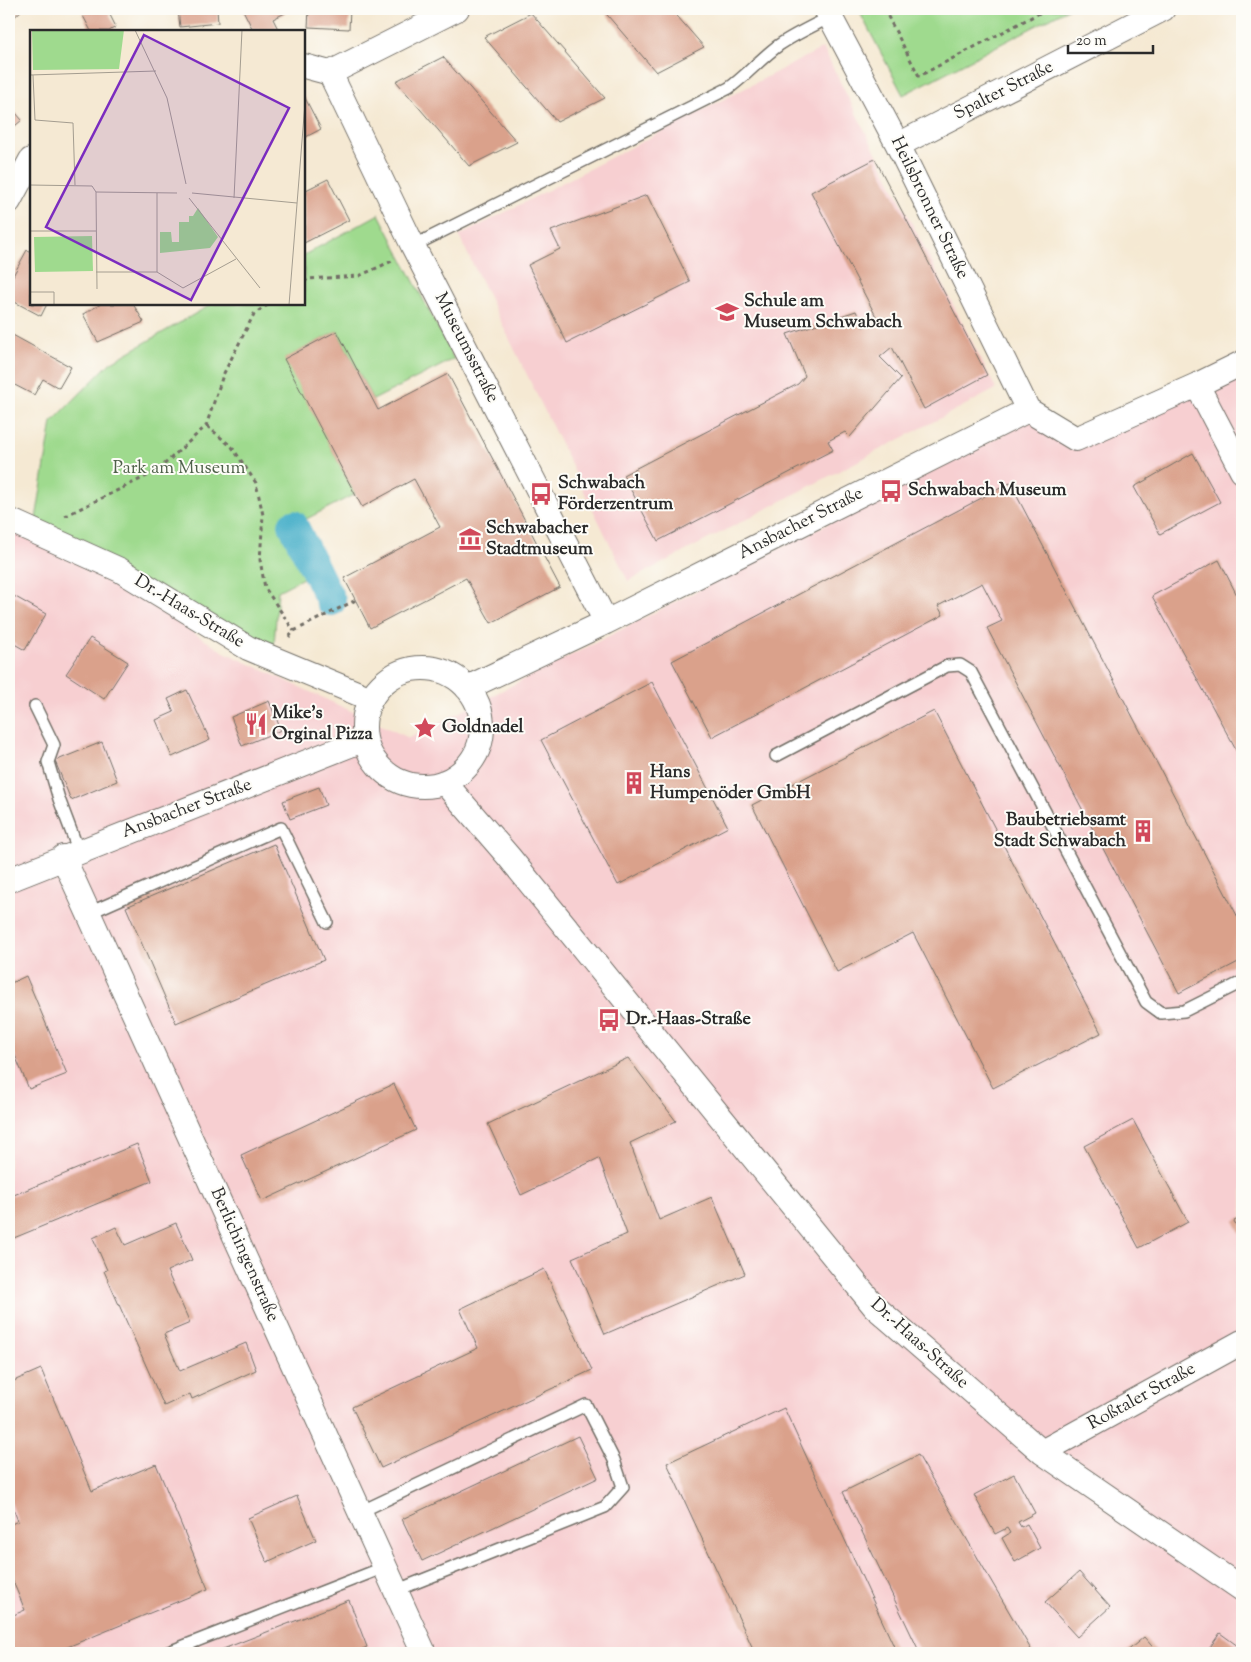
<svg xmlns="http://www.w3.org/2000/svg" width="1251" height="1662" font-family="'Sorts Mill Goudy',serif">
<rect width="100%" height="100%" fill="#fdfcf7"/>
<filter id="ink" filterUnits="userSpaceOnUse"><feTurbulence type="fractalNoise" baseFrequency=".02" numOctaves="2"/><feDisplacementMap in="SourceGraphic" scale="10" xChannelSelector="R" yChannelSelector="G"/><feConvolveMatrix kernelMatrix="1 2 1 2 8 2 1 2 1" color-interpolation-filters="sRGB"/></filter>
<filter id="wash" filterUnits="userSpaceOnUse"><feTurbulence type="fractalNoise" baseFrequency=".0096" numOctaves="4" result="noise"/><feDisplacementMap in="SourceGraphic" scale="20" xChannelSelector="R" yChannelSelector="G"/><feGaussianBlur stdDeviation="1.12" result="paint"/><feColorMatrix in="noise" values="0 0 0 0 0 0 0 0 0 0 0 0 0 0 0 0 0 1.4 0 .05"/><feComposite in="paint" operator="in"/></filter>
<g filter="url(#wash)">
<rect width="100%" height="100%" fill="#f5e9d3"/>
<path fill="#f7cfd1" d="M 823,48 L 996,389 L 628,581 L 459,236 Z
M 1242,354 L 1242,1653 L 9,1653 L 9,530 L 97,570 L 222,651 L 409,738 L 1045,413 L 1075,432 Z"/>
<path fill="#9fda8e" stroke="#65825c" d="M 858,9 L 1068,9 L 903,95 Z
M 379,214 L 454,359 L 373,400 L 337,331 L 285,359 L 355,494 L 287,529 L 309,575 L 278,591 L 273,658 L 34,531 L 52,422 L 110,363 L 212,304 L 304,304 L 304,255 Z"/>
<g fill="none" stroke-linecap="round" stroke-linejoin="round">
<path stroke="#4bb1ca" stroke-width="30" d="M 293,525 L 331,601"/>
</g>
<g id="blocks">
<path fill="#daa18b" d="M 9,9 L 23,9 L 9,22 Z
M 93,9 L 107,9 L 116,27 L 109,31 L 91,31 L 82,14 Z
M 170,9 L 217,9 L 218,23 L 180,27 L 178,10 L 170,11 Z
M 246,9 L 285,9 L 287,12 L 273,19 L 278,29 L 253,30 L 243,10 Z
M 309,9 L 350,9 L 349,29 L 308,27 Z
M 602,9 L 671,9 L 704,47 L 656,72 Z
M 531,13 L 605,98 L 557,122 L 484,37 Z
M 443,57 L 517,142 L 469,166 L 396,81 Z
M 304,96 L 321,129 L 304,138 Z
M 9,105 L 22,120 L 9,131 Z
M 875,159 L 987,375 L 924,409 L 892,347 L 880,357 L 901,378 L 850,437 L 845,432 L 828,441 L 833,450 L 658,541 L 623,475 L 798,384 L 805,376 L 787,334 L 856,311 L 863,327 L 879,322 L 811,192 Z
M 328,179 L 349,220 L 304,243 L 304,191 Z
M 647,195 L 690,282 L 567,343 L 528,265 L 560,249 L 551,231 Z
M 27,250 L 31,252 L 31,304 L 47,304 L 41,316 L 9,299 L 9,283 Z
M 101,304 L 133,304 L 144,322 L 98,342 L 83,314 Z
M 337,331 L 378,410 L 448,374 L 560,587 L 491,623 L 466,578 L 370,628 L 344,578 L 440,527 L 414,479 L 362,507 L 355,494 L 284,359 Z
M 9,333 L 71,367 L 59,388 L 43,379 L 34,395 L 9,382 Z
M 1193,453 L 1220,502 L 1160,534 L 1134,487 Z
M 1010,483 L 1242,925 L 1242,960 L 1179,993 L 987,628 L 1002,621 L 982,583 L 938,606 L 943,615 L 712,737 L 672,661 Z
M 1219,560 L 1242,605 L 1242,761 L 1152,596 Z
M 12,595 L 46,614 L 25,650 L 9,641 L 9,600 Z
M 90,638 L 128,662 L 104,699 L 66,674 Z
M 652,682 L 728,827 L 618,885 L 541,740 Z
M 187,690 L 210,740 L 172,757 L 156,720 L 174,712 L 168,699 Z
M 269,701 L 281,730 L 242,746 L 231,717 Z
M 934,711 L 1101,1033 L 993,1088 L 913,933 L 837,972 L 752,805 Z
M 102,742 L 117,781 L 71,800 L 55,761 Z
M 319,787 L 326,805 L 290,819 L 283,801 Z
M 274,844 L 324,960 L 176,1023 L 126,907 Z
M 26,976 L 67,1074 L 29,1089 L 9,1041 L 9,984 Z
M 628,1058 L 676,1121 L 630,1143 L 659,1220 L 712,1197 L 745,1274 L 605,1334 L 572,1258 L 627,1234 L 599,1158 L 521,1195 L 488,1124 Z
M 394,1084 L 416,1130 L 262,1201 L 241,1155 Z
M 1133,1120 L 1188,1222 L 1139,1248 L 1084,1146 Z
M 137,1144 L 152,1181 L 9,1240 L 9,1197 Z
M 1242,1217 L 1242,1237 L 1234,1221 Z
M 176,1223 L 192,1260 L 167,1271 L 190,1323 L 164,1334 L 180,1371 L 246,1343 L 256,1370 L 192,1399 L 190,1394 L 164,1406 L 104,1271 L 107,1270 L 93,1238 L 116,1227 L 125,1245 Z
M 544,1269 L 592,1370 L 381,1468 L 352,1407 L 478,1348 L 460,1309 Z
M 41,1369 L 92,1491 L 156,1464 L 208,1589 L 53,1653 L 9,1653 L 9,1617 L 25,1610 L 9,1572 L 9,1525 L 18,1521 L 9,1498 L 9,1383 Z
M 784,1408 L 897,1653 L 755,1653 L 667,1463 Z
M 578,1436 L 598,1478 L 422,1561 L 402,1519 Z
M 918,1455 L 1033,1653 L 920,1653 L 843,1492 Z
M 1014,1474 L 1035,1513 L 1018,1522 L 1021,1527 L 1027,1524 L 1040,1548 L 1015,1562 L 1002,1538 L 1010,1533 L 1007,1528 L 995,1534 L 974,1495 Z
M 297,1496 L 316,1540 L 267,1562 L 248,1518 Z
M 1079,1572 L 1110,1607 L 1077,1637 L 1045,1602 Z
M 349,1600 L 367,1647 L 353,1653 L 213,1653 Z
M 1220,1633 L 1242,1649 L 1242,1653 L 1206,1653 Z
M 1144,1637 L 1158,1653 L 1125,1653 Z"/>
</g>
</g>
<g filter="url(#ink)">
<use href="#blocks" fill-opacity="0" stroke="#726e66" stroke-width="1"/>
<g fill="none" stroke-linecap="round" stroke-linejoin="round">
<defs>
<path id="lane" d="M 413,246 L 729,88 C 747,75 761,58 779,45 C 795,34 813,26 830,17
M 35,706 L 54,745 L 48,762 L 59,799 L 79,852
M 776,756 L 947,666 L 960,665 L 971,672 L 1146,1002 L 1161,1013 L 1184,1011 L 1242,982
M 89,913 L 281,828 L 327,922
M 360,1512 L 586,1405 L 614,1460 L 623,1487 L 605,1507 L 395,1591
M 166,1653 L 385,1567"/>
<path id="street" d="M 826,9 L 898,145 L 1028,410
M 304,66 L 330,73
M 330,73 L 413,246 L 606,622
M 330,73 L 457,9
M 898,145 L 1163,9
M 9,201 L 31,160
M 1197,385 L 1242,471
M 9,520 L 120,570 L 248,648 L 371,699
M364 727a59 59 0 1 1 118 0a59 59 0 1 1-118 0Z
M 467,688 L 606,622 L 1028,410 L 1076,439 L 1197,385 L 1242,363
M 444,782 L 509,857 L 875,1307 L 1042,1452 L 1242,1589
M 63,857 L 424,1653
M 9,880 L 365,739
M 1042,1452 L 1242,1342"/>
</defs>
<use href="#lane" stroke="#726e66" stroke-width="14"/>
<use href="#street" stroke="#726e66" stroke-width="26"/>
<path stroke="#726e66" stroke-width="3" stroke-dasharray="4 4" stroke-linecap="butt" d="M 884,9 L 919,76 L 1047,9
M 304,282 L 308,279 L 359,276 L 392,261
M 207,426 L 232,447 L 256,483 L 263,515 L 260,560 L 265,588 L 294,631
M 65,516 L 157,471 L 206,426 L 223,375 L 254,314 L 269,304
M 289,637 L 294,631 L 356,600"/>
<use href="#lane" stroke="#fff" stroke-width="11"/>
<use href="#street" stroke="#fff" stroke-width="24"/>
</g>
</g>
<defs>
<symbol id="school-bare" viewBox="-9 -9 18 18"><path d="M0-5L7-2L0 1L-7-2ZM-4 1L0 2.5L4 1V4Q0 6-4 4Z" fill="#d1495b" stroke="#fdfcf7" stroke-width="2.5" paint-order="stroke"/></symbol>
<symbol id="bus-bare" viewBox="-9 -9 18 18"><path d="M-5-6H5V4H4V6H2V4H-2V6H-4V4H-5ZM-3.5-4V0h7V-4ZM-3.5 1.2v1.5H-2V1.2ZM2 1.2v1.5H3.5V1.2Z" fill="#d1495b" stroke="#fdfcf7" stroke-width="2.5" paint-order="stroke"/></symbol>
<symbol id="museum-bare" viewBox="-9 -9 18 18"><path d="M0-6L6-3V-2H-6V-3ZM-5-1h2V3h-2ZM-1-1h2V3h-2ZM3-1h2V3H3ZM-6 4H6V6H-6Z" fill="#d1495b" stroke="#fdfcf7" stroke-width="2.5" paint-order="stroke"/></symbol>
<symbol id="restaurant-bare" viewBox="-9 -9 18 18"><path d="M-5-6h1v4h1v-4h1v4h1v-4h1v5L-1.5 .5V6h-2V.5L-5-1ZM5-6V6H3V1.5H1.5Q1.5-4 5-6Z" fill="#d1495b" stroke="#fdfcf7" stroke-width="2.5" paint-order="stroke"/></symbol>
<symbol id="sight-bare" viewBox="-9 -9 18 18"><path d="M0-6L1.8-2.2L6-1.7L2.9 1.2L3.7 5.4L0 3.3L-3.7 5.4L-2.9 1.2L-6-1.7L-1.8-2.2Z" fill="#d1495b" stroke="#fdfcf7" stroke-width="2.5" paint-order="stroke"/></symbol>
<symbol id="building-bare" viewBox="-9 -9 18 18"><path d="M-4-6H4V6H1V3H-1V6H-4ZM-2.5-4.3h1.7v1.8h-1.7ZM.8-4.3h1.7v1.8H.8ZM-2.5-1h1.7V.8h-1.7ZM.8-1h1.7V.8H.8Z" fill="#d1495b" stroke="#fdfcf7" stroke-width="2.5" paint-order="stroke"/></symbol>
</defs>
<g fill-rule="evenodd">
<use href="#school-bare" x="711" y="296" width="32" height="32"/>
<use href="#bus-bare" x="875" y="475" width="32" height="32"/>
<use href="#bus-bare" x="525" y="478" width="32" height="32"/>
<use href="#museum-bare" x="454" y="523" width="32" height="32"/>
<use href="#restaurant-bare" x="240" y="708" width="32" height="32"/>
<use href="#sight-bare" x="409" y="712" width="32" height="32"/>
<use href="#building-bare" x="618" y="767" width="32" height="32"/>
<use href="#building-bare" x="1127" y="815" width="32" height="32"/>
<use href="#bus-bare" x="593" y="1004" width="32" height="32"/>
</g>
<g text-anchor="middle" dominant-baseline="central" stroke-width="4" stroke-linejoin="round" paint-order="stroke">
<g font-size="18" fill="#2b2b2b" stroke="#fdfcf7">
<text transform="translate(1004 91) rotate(-27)">Spalter Straße</text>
<text transform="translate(929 208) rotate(64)">Heilsbronner Straße</text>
<text transform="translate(466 348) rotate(63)">Museumsstraße</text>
<text transform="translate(801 524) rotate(-27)">Ansbacher Straße</text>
<text transform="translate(189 612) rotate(31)">Dr.-Haas-Straße</text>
<text transform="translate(187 809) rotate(-21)">Ansbacher Straße</text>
<text transform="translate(244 1255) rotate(66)">Berlichingenstraße</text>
<text transform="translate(919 1344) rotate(42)">Dr.-Haas-Straße</text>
<text transform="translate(1142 1397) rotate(-29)">Roßtaler Straße</text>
</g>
<g font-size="18" font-weight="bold" fill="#2b2b2b" stroke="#fdfcf7" text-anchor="start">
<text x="744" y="302">Schule am<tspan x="744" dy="21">Museum Schwabach</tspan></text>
<text x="558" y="484">Schwabach<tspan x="558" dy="21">Förderzentrum</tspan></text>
<text x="908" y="491">Schwabach Museum</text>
<text x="486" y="529">Schwabacher<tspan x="486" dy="21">Stadtmuseum</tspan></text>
<text x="272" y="714">Mike's<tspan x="272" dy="21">Orginal Pizza</tspan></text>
<text x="442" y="728">Goldnadel</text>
<text x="650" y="773">Hans<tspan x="650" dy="21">Humpenöder GmbH</tspan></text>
<text x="1126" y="821" text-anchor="end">Baubetriebsamt<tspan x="1126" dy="21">Stadt Schwabach</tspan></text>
<text x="626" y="1020">Dr.-Haas-Straße</text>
</g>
<g font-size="18" fill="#4e6049" stroke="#fdfcf7">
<text x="179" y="469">Park am Museum</text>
</g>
</g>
<g transform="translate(30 30)">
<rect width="275" height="275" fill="#f5e9d3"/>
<path d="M 94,0 L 89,39 L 3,40 L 2,1 ZM 168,178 L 188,207 L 180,218 L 130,223 L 130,202 L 141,202 L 142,212 L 149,212 L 149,192 L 159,192 L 159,186 L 163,186 ZM 62,206 L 63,241 L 5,242 L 4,207 Z" fill="#9fda8e"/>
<path fill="none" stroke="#a49d90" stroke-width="1" d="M 105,0 L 137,68 L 156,154M 0,45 L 126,41M 3,45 L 5,90 L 43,93 L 45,155M 0,155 L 62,156 L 66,162 L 147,163M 66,162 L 67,259M 162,163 L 267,173M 159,168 L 230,258M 204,168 L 212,0M 0,201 L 66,201M 66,242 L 127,242M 127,242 L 153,258 L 206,229M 127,242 L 127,163M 0,262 L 24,262 L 24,275M 259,275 L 275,73"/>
<path fill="#7b2cbf" fill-opacity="0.15" stroke="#7b2cbf" stroke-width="2.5" d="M 114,5 L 259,78 L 161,270 L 16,197 Z"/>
<rect width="275" height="275" fill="none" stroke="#2b2b2b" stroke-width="2.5"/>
</g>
<rect width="1251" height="1662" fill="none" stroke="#fdfcf7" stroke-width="30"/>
<path d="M1068 45v8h85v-8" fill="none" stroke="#2b2b2b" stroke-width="2.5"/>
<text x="1076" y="45" font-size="15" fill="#2b2b2b" stroke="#fdfcf7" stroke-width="4" paint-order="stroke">20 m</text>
</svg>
